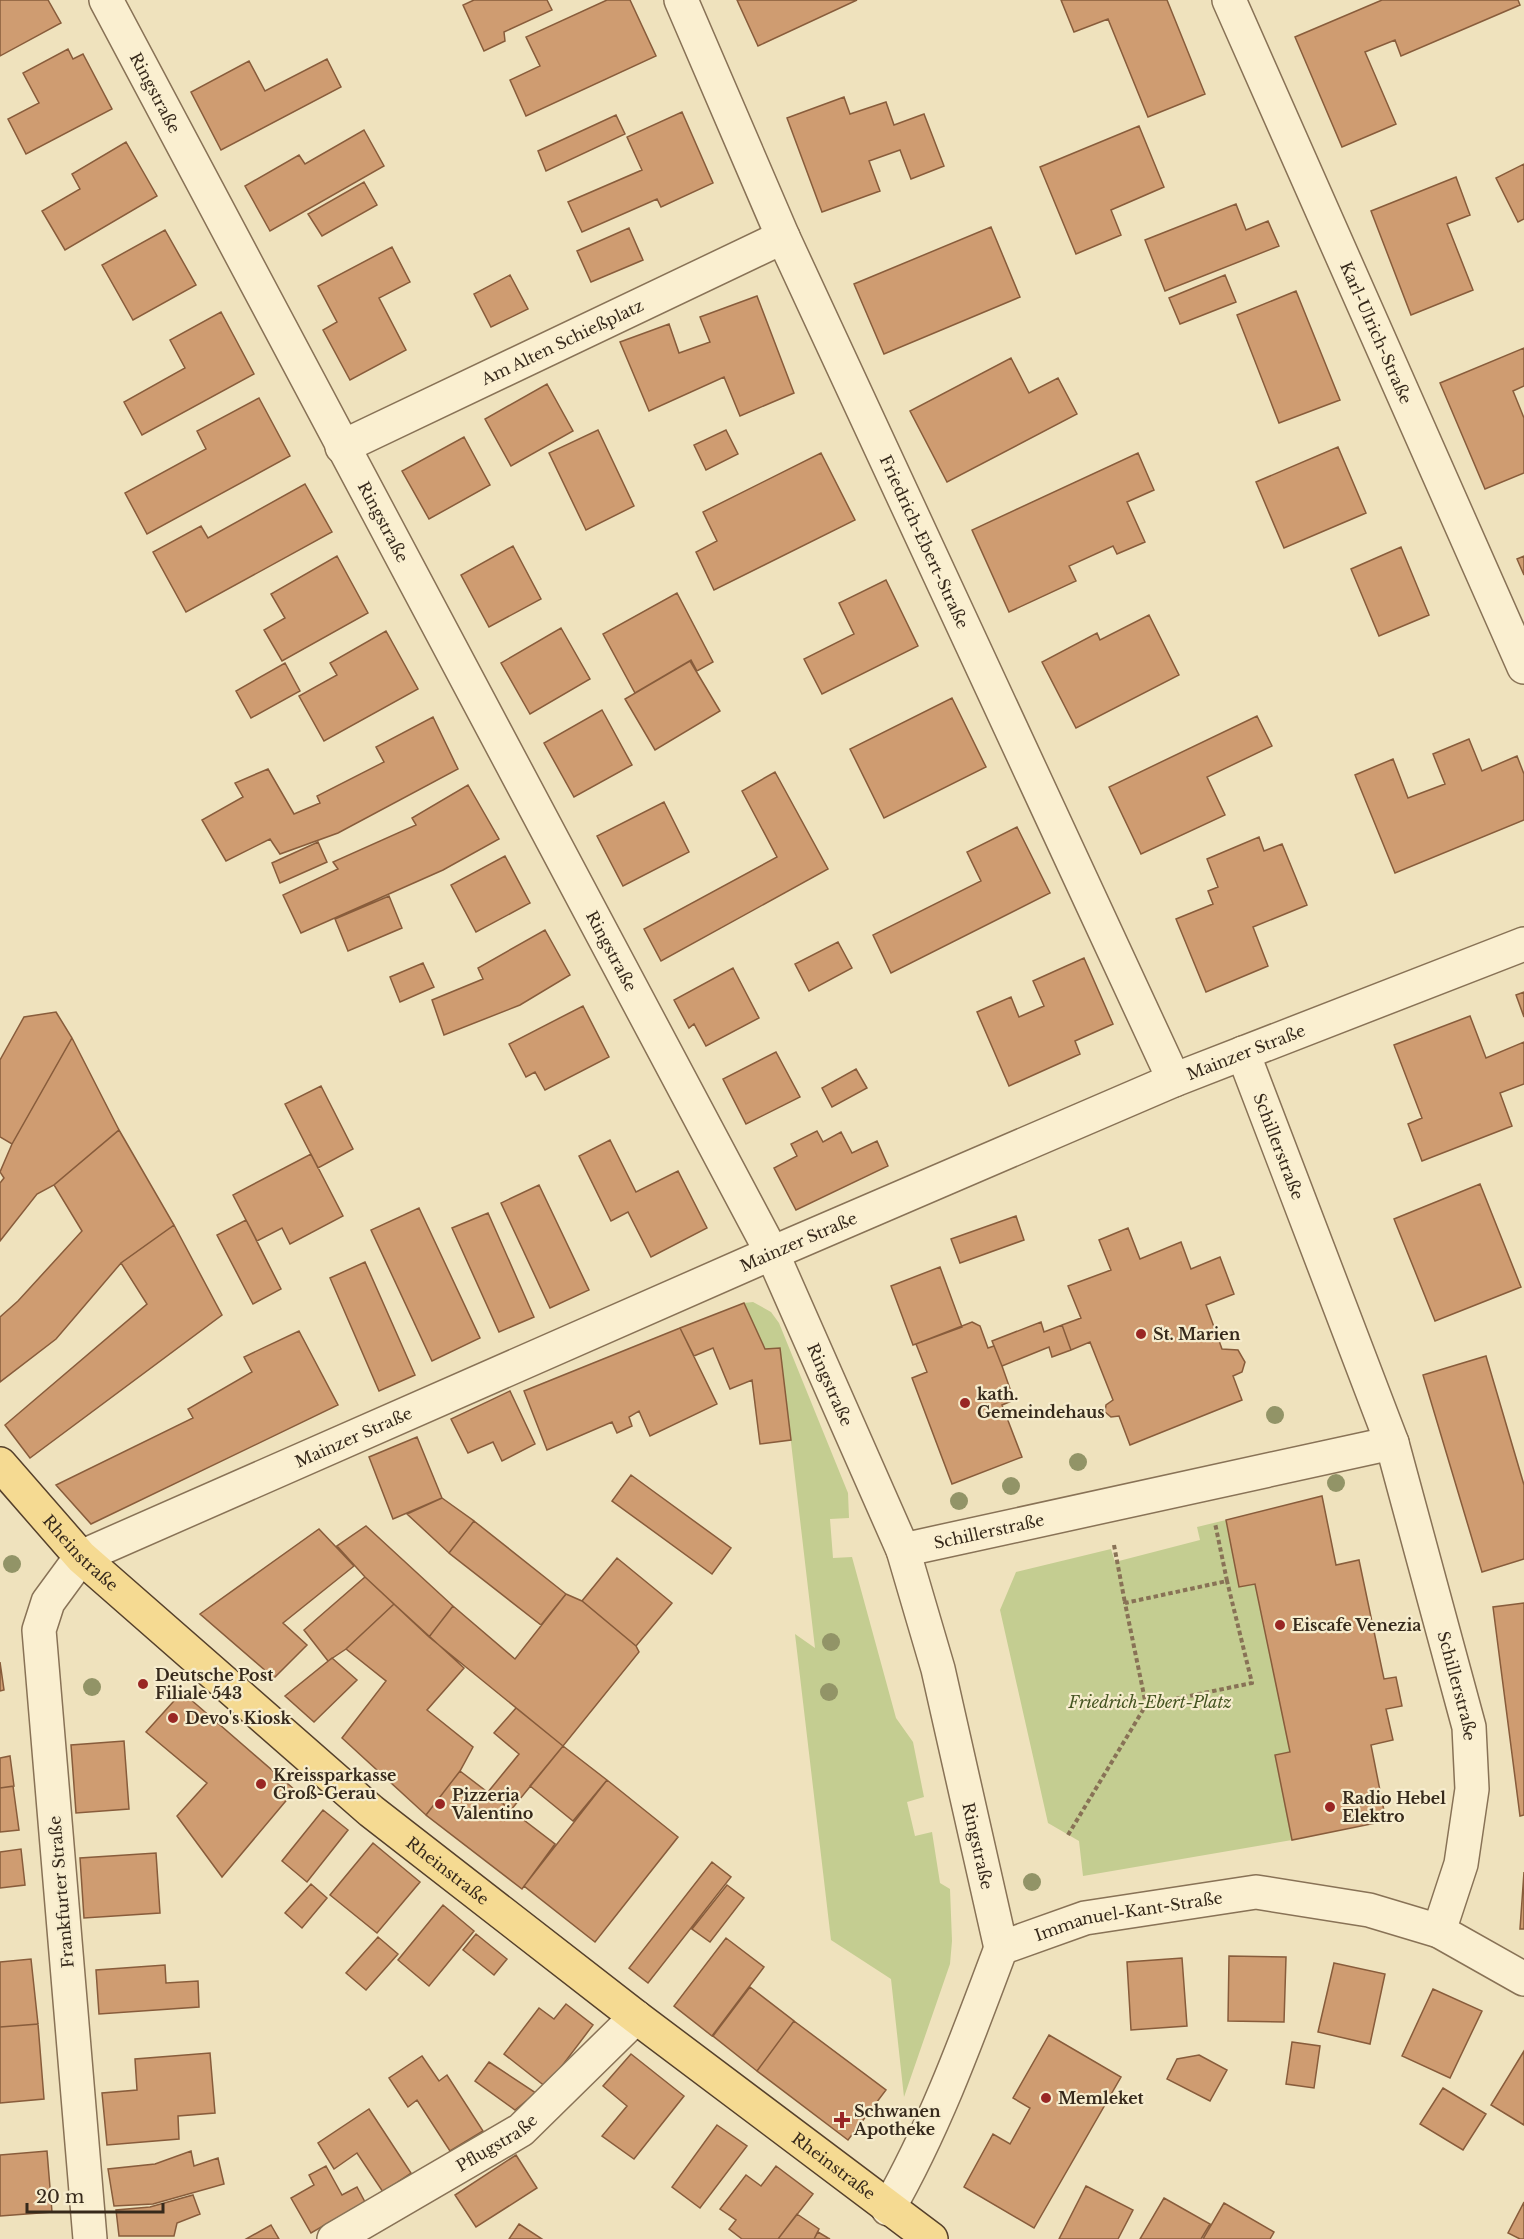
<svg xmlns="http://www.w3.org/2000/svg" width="1524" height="2239" font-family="'Libre Baskerville',serif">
<rect width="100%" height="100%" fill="#efe2bd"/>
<path fill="#c4cd91" d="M 753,1302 L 771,1312 L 779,1323 L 848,1493 L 849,1518 L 830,1519 L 833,1558 L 852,1557 L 896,1718 L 913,1742 L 924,1797 L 907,1802 L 915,1836 L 932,1832 L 940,1883 L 950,1889 L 952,1941 L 950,1964 L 904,2097 L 891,1979 L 831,1940 L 795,1634 L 815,1648 L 780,1348 L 765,1349 L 744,1303 Z
M 1226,1520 L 1239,1587 L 1255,1584 L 1290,1752 L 1275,1755 L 1292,1840 L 1083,1876 L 1079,1841 L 1048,1823 L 1000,1610 L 1016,1572 L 1111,1549 L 1115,1562 L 1200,1540 L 1197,1527 Z"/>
<path fill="#cf9c71" stroke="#885c3b" stroke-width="1.5" d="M 0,0 L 48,0 L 61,23 L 0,56 Z
M 474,0 L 547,0 L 552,10 L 504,32 L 505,41 L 484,51 L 463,5 Z
M 607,0 L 630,0 L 656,56 L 526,116 L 510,80 L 540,66 L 526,37 Z
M 737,0 L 857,0 L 758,46 Z
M 1061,0 L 1167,0 L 1205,94 L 1148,117 L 1108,19 L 1074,32 Z
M 1382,0 L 1518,0 L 1520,5 L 1401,56 L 1395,40 L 1365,52 L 1396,124 L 1342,147 L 1295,37 Z
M 68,49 L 73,59 L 83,54 L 112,109 L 26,154 L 8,119 L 39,103 L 23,73 Z
M 327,59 L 341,87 L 221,150 L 191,92 L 249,61 L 265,91 Z
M 844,97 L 850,114 L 886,102 L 894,125 L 924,114 L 944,166 L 911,179 L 900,150 L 869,161 L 880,191 L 822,212 L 787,118 Z
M 682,112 L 713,183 L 661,207 L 657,199 L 582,232 L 568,202 L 642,170 L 627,137 Z
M 616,115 L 625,134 L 546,171 L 538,151 Z
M 1139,126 L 1164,187 L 1111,210 L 1121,235 L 1076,254 L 1040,167 Z
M 364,130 L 384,166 L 270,231 L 245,186 L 299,155 L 305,164 Z
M 126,142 L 157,196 L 65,250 L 42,211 L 80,189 L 72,174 Z
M 1524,164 L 1524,219 L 1518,222 L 1496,178 Z
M 1456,177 L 1470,215 L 1447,224 L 1473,290 L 1411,315 L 1371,211 Z
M 364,182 L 377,205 L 322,236 L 308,214 Z
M 1236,204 L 1246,230 L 1268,221 L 1279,246 L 1165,291 L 1145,240 Z
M 991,227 L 1020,297 L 884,354 L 854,284 Z
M 629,228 L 643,260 L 591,282 L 577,251 Z
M 165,230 L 196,285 L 133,320 L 102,265 Z
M 392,247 L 410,282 L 379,298 L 406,350 L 350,380 L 323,330 L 337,322 L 318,286 Z
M 510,275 L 528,309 L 491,327 L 474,294 Z
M 1225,275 L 1236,302 L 1180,324 L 1169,298 Z
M 1296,291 L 1340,400 L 1279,423 L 1237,315 Z
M 757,296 L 794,393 L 740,416 L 724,377 L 649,411 L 620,342 L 669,324 L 679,353 L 710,342 L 700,317 Z
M 221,312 L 254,374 L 142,435 L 124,402 L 185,368 L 170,340 Z
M 1524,348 L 1524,386 L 1513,391 L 1524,418 L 1524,473 L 1485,489 L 1440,383 Z
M 1011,358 L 1029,393 L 1058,378 L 1077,414 L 947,482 L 910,411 Z
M 547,384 L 573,431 L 511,466 L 485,419 Z
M 259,398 L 290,456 L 147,534 L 125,493 L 206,449 L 197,431 Z
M 598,430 L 634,506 L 586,530 L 549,453 Z
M 726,430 L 738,454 L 706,470 L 694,445 Z
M 464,437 L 490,485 L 429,519 L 402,471 Z
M 1338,447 L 1366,513 L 1284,548 L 1256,482 Z
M 821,453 L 855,520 L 714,590 L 696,552 L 717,541 L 703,512 Z
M 1138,453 L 1154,490 L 1127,502 L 1145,542 L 1117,554 L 1113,546 L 1069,566 L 1076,581 L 1009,612 L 972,530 Z
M 305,484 L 332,532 L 186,612 L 153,552 L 201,526 L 208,538 Z
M 513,546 L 541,599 L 489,627 L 461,575 Z
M 1401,547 L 1429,615 L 1379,636 L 1351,569 Z
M 337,556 L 368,613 L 282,661 L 264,630 L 285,618 L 271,594 Z
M 1524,556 L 1524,575 L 1517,559 Z
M 886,580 L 918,646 L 822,694 L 804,659 L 854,634 L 839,603 Z
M 677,593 L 713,662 L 697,671 L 691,660 L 635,693 L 603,634 Z
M 1149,615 L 1179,675 L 1076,728 L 1042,662 L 1097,633 L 1100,640 Z
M 561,628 L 590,679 L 530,714 L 501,663 Z
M 386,631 L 418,689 L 324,741 L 299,696 L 337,675 L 330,663 Z
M 690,661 L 720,711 L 655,750 L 625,699 Z
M 285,663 L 300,691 L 251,718 L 236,691 Z
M 952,698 L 986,767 L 884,818 L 850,749 Z
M 602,710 L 632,765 L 574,797 L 544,743 Z
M 1257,716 L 1272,746 L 1207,777 L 1225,815 L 1141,854 L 1109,787 Z
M 433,717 L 458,769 L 338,833 L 280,854 L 270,839 L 226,861 L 202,820 L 243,797 L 235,783 L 268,769 L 294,814 L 320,803 L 317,796 L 384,762 L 376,747 Z
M 1469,739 L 1482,771 L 1517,756 L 1524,774 L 1524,820 L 1395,873 L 1355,775 L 1393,759 L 1408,798 L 1445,784 L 1433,754 Z
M 775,772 L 828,869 L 661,961 L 644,929 L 777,857 L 742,791 Z
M 468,785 L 499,839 L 443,870 L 301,933 L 283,895 L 338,869 L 333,862 L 416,825 L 412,818 Z
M 664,802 L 689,852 L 623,886 L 597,836 Z
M 1017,827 L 1050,893 L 891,973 L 873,935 L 981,881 L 967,852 Z
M 1259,837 L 1264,851 L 1282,844 L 1307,905 L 1253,927 L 1268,966 L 1206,992 L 1176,919 L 1213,904 L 1208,891 L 1218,887 L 1207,859 Z
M 318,842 L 327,862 L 280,883 L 272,863 Z
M 505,856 L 530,903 L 476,932 L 451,885 Z
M 389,896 L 402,928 L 348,951 L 335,919 Z
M 545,930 L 570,975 L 520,1005 L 444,1035 L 432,1000 L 483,979 L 478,968 Z
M 838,942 L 852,968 L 809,991 L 795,964 Z
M 1084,958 L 1113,1024 L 1075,1041 L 1080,1054 L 1009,1086 L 977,1012 L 1011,997 L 1019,1017 L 1044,1006 L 1033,981 Z
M 423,963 L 434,987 L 400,1002 L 390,977 Z
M 733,968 L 759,1018 L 706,1046 L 694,1024 L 689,1028 L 674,1000 Z
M 1524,992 L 1524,1017 L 1516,995 Z
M 583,1006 L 609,1057 L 545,1090 L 535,1072 L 526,1077 L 509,1044 Z
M 56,1012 L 72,1038 L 12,1144 L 0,1137 L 0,1060 L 24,1017 Z
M 1470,1016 L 1486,1058 L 1524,1042 L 1524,1084 L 1500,1093 L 1512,1126 L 1422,1161 L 1408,1124 L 1422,1118 L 1394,1045 Z
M 72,1038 L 119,1130 L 54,1185 L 37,1194 L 0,1241 L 0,1183 L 4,1178 L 0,1172 L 12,1144 Z
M 776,1052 L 800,1097 L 746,1124 L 723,1079 Z
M 856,1069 L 867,1088 L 832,1107 L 822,1088 Z
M 321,1086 L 353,1149 L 318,1168 L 285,1104 Z
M 119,1130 L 174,1225 L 121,1263 L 56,1339 L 0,1382 L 0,1317 L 18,1301 L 82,1231 L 54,1185 Z
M 817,1131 L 823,1142 L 841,1132 L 852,1153 L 877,1141 L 888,1166 L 796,1210 L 774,1168 L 797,1156 L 791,1144 Z
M 610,1140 L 636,1192 L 678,1171 L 707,1228 L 651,1257 L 628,1212 L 611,1221 L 579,1156 Z
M 311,1154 L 343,1216 L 290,1244 L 282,1228 L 257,1241 L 233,1195 Z
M 1480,1184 L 1521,1287 L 1435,1321 L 1394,1219 Z
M 539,1185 L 589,1290 L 550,1308 L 501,1203 Z
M 419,1208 L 480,1338 L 432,1361 L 371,1230 Z
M 488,1213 L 534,1317 L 499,1332 L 452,1228 Z
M 1016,1216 L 1024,1240 L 960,1263 L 951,1239 Z
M 246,1220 L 281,1289 L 253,1304 L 217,1235 Z
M 174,1225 L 222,1315 L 30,1458 L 5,1425 L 147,1304 L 121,1263 Z
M 1128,1228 L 1140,1259 L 1181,1242 L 1191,1269 L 1220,1257 L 1234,1294 L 1206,1305 L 1222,1349 L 1238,1350 L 1245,1362 L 1242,1372 L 1233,1376 L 1242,1400 L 1130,1445 L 1119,1416 L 1111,1417 L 1105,1412 L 1106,1405 L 1113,1400 L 1090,1342 L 1071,1350 L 1062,1325 L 1081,1318 L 1068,1286 L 1111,1270 L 1099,1240 Z
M 365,1262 L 415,1375 L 379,1391 L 330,1278 Z
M 940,1267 L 962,1327 L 913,1345 L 891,1286 Z
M 744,1303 L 765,1349 L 780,1348 L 791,1440 L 760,1444 L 752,1380 L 730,1389 L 713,1348 L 694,1356 L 680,1328 Z
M 972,1322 L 980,1326 L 988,1348 L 994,1346 L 1002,1366 L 1014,1400 L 1002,1405 L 1022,1457 L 952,1484 L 912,1378 L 927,1372 L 916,1344 Z
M 1041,1322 L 1044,1332 L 1062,1325 L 1071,1350 L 1052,1357 L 1049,1347 L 1002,1366 L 992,1341 Z
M 680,1328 L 717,1404 L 650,1436 L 639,1411 L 629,1417 L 632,1426 L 617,1433 L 612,1422 L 547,1450 L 524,1391 Z
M 299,1331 L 338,1405 L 91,1524 L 56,1485 L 193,1418 L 188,1409 L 252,1372 L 244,1357 Z
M 1486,1356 L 1524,1485 L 1524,1559 L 1482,1572 L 1423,1375 Z
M 510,1391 L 535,1444 L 502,1461 L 493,1442 L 468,1453 L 451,1419 Z
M 417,1437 L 442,1498 L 393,1519 L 369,1457 Z
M 631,1475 L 731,1548 L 712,1574 L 612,1501 Z
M 1322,1496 L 1336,1565 L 1359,1560 L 1384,1679 L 1396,1677 L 1402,1706 L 1386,1709 L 1393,1740 L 1371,1745 L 1386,1821 L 1292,1840 L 1275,1755 L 1290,1752 L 1255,1584 L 1239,1587 L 1226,1520 Z
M 442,1498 L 474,1521 L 449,1553 L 407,1514 Z
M 474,1521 L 566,1594 L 541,1625 L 449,1553 Z
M 366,1526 L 453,1606 L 429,1637 L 365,1577 L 337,1546 Z
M 319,1529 L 354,1566 L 283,1623 L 307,1645 L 274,1678 L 200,1614 Z
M 617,1558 L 672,1603 L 636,1646 L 582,1601 Z
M 365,1577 L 394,1604 L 346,1649 L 328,1661 L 304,1630 Z
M 566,1594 L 582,1601 L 636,1646 L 639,1652 L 563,1746 L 429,1637 L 453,1606 L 515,1659 Z
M 1524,1603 L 1524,1815 L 1520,1816 L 1493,1607 Z
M 394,1604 L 464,1668 L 427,1710 L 473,1747 L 460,1771 L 426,1815 L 342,1738 L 386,1681 L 346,1649 Z
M 332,1658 L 357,1680 L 314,1722 L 285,1696 Z
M 0,1662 L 4,1690 L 0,1691 Z
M 182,1692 L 295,1790 L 222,1877 L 177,1816 L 207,1783 L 146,1732 Z
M 516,1708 L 563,1746 L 511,1810 L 488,1792 L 519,1754 L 494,1733 Z
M 124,1741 L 129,1809 L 76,1813 L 71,1745 Z
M 563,1746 L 607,1780 L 573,1821 L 530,1786 Z
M 10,1756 L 14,1786 L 0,1788 L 0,1758 Z
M 460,1771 L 555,1844 L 522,1889 L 426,1815 Z
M 607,1780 L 678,1837 L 595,1942 L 524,1886 Z
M 13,1786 L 19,1830 L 0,1832 L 0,1788 Z
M 323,1810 L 348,1830 L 307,1882 L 282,1861 Z
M 373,1843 L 420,1882 L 377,1933 L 330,1895 Z
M 21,1849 L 25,1885 L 0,1888 L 0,1852 Z
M 156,1853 L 160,1913 L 84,1918 L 80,1858 Z
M 712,1862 L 731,1877 L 648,1983 L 629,1968 Z
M 1524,1872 L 1524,1929 L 1520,1929 Z
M 311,1884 L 327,1898 L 302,1928 L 285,1913 Z
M 727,1885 L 744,1898 L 710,1942 L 692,1929 Z
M 443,1905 L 474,1931 L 429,1986 L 398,1960 Z
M 476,1934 L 507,1959 L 494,1975 L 463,1950 Z
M 378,1937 L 398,1954 L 366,1990 L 346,1973 Z
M 726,1938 L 764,1967 L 712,2036 L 674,2006 Z
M 1229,1956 L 1286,1957 L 1284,2022 L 1228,2021 Z
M 1182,1958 L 1187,2026 L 1131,2030 L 1127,1962 Z
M 31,1959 L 38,2024 L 0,2027 L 0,1962 Z
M 1334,1963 L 1385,1974 L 1370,2044 L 1318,2032 Z
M 165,1965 L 166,1983 L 198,1981 L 199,2007 L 99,2014 L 96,1970 Z
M 750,1987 L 794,2021 L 757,2071 L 713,2036 Z
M 1433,1989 L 1482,2011 L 1450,2078 L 1402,2056 Z
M 566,2004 L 593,2025 L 546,2087 L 504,2054 L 539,2008 L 554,2019 Z
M 794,2021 L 886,2090 L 848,2140 L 757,2071 Z
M 38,2024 L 44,2099 L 0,2103 L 0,2027 Z
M 1049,2035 L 1121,2077 L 1034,2228 L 964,2187 L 993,2134 L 1010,2144 L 1030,2108 L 1013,2098 Z
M 1292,2042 L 1320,2046 L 1314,2088 L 1286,2084 Z
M 1524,2051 L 1524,2125 L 1491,2105 Z
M 210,2053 L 215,2113 L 178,2116 L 179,2139 L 107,2145 L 102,2093 L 137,2090 L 135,2059 Z
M 631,2054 L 684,2096 L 634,2159 L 602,2136 L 627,2106 L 603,2086 Z
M 1199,2055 L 1227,2070 L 1210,2101 L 1167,2079 L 1177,2059 Z
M 422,2056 L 439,2081 L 447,2075 L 483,2131 L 450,2151 L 417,2100 L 408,2107 L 389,2078 Z
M 489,2062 L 536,2093 L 515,2110 L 475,2081 Z
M 1443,2088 L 1486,2114 L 1463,2150 L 1420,2124 Z
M 369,2109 L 411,2173 L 383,2192 L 357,2153 L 334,2169 L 318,2143 Z
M 717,2125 L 747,2146 L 700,2208 L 672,2187 Z
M 47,2151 L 52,2212 L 0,2216 L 0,2155 Z
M 191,2151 L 194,2166 L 218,2158 L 224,2184 L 153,2204 L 114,2206 L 108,2169 L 155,2164 Z
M 516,2155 L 537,2188 L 476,2227 L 455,2195 Z
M 326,2166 L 342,2195 L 357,2187 L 365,2202 L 311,2233 L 291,2198 L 314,2185 L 309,2175 Z
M 776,2166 L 813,2194 L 778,2239 L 742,2239 L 729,2229 L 736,2220 L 720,2209 L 746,2175 L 761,2186 Z
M 1086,2186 L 1133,2210 L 1118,2239 L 1059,2239 Z
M 193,2195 L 200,2214 L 177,2223 L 174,2236 L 119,2236 L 116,2210 L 150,2207 Z
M 1164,2198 L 1210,2224 L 1201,2239 L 1140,2239 Z
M 1524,2202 L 1524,2239 L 1520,2239 L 1508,2233 Z
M 1224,2203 L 1274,2232 L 1270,2239 L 1203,2239 Z
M 797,2214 L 819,2229 L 814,2239 L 778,2239 Z
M 519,2224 L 542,2239 L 509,2239 Z
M 271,2225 L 279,2239 L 246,2239 Z
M 818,2232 L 828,2238 L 830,2239 L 814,2239 Z"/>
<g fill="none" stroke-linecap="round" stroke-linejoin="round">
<defs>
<g id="minor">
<path id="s1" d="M 106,0 L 772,1253 L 903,1550 L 938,1669 L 1001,1948"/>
<path id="s2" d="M 681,0 L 783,237 L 1174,1080"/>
<path id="s3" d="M 1229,0 L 1524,667"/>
<path id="s4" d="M 342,447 L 783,237"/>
<path id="s5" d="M 1243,1053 L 1392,1443 L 1469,1727 L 1472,1789 L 1461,1864 L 1439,1931"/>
<path id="s6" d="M 903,1550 L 1392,1443"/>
<path id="s7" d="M 888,2209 C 935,2127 968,2036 1001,1948 L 1085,1918 L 1256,1892 L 1369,1910 L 1439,1931 L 1524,1979"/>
<path id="s8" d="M 90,2239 L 39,1630 L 48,1602 L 81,1557 L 772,1253 L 1174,1080 L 1524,944"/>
<path id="s9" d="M 334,2239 L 521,2130 L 636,2017"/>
</g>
<g id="major">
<path id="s10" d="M 0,1464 L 81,1557 L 371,1811 L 636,2017 L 931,2239"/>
</g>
</defs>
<use href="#minor" stroke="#887256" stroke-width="36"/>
<use href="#major" stroke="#55402b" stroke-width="36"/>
<path stroke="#887256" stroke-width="4" stroke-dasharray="4.5 3" stroke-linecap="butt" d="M 1114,1545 L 1125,1603
M 1146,1705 L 1252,1683 L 1227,1581
M 1068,1835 L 1146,1705 L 1125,1603 L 1227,1581 L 1215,1523"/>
<use href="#minor" stroke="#faefd0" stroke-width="33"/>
<use href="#major" stroke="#f5da92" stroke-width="33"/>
</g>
<g fill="#929467">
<circle cx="1275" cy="1415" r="9"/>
<circle cx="1078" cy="1462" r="9"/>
<circle cx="1336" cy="1483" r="9"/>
<circle cx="1011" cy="1486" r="9"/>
<circle cx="959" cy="1501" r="9"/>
<circle cx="12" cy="1564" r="9"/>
<circle cx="831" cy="1642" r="9"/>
<circle cx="92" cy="1687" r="9"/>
<circle cx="829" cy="1692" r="9"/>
<circle cx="1032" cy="1882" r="9"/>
</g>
<g fill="#992724" stroke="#f6eccd" stroke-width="2">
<circle cx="1141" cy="1334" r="6"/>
<circle cx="965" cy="1403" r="6"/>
<circle cx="1280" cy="1625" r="6"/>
<circle cx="143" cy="1684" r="6"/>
<circle cx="173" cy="1718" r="6"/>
<circle cx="261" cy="1784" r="6"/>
<circle cx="440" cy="1804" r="6"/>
<circle cx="1330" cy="1807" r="6"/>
<circle cx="1046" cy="2098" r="6"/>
<path d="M839 2111h6v6h6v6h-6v6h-6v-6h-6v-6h6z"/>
</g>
<g text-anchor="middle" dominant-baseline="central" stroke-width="4.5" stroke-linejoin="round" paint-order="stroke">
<g font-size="16" fill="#36291b" stroke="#f6eccd">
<text stroke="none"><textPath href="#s1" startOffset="105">Ringstraße</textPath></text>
<text stroke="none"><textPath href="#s3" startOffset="364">Karl-Ulrich-Straße</textPath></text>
<text stroke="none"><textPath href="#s4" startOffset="244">Am Alten Schießplatz</textPath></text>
<text stroke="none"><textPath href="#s1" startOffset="591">Ringstraße</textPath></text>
<text stroke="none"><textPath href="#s2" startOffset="594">Friedrich-Ebert-Straße</textPath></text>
<text stroke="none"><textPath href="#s1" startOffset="1077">Ringstraße</textPath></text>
<text stroke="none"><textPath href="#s8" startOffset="1966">Mainzer Straße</textPath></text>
<text stroke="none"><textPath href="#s5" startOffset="100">Schillerstraße</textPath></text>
<text stroke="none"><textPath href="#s8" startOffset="1480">Mainzer Straße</textPath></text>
<text stroke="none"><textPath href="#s1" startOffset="1563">Ringstraße</textPath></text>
<text stroke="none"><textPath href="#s8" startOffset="994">Mainzer Straße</textPath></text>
<text stroke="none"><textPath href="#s6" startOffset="88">Schillerstraße</textPath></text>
<text stroke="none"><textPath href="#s10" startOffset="120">Rheinstraße</textPath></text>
<text stroke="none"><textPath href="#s5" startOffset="669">Schillerstraße</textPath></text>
<text stroke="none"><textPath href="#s1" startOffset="2049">Ringstraße</textPath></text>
<text stroke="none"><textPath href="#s10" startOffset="606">Rheinstraße</textPath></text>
<text transform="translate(61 1892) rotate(-95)">Frankfurter Straße</text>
<text stroke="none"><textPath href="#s7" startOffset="417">Immanuel-Kant-Straße</textPath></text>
<text stroke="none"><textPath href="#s9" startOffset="189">Pflugstraße</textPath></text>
<text stroke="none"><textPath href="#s10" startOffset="1092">Rheinstraße</textPath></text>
</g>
<g font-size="16" font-weight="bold" fill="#36291b" stroke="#f6eccd" text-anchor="start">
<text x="1153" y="1334">St. Marien</text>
<text x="977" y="1394">kath.<tspan x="977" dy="18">Gemeindehaus</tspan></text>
<text x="1292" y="1625">Eiscafe Venezia</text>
<text x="155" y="1675">Deutsche Post<tspan x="155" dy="18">Filiale 543</tspan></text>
<text x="185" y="1718">Devo's Kiosk</text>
<text x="273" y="1775">Kreissparkasse<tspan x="273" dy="18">Groß-Gerau</tspan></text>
<text x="452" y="1795">Pizzeria<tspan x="452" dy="18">Valentino</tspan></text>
<text x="1342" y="1798">Radio Hebel<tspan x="1342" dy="18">Elektro</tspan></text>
<text x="1058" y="2098">Memleket</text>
<text x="854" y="2111">Schwanen<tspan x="854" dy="18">Apotheke</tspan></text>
</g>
<g font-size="16" font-style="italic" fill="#455421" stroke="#f6eccd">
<text x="1150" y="1702">Friedrich-Ebert-Platz</text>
</g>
</g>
<path d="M27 2203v9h136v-9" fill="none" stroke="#36291b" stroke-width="3"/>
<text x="36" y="2203" font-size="18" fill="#36291b" stroke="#f6eccd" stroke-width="4.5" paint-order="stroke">20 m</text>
</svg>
